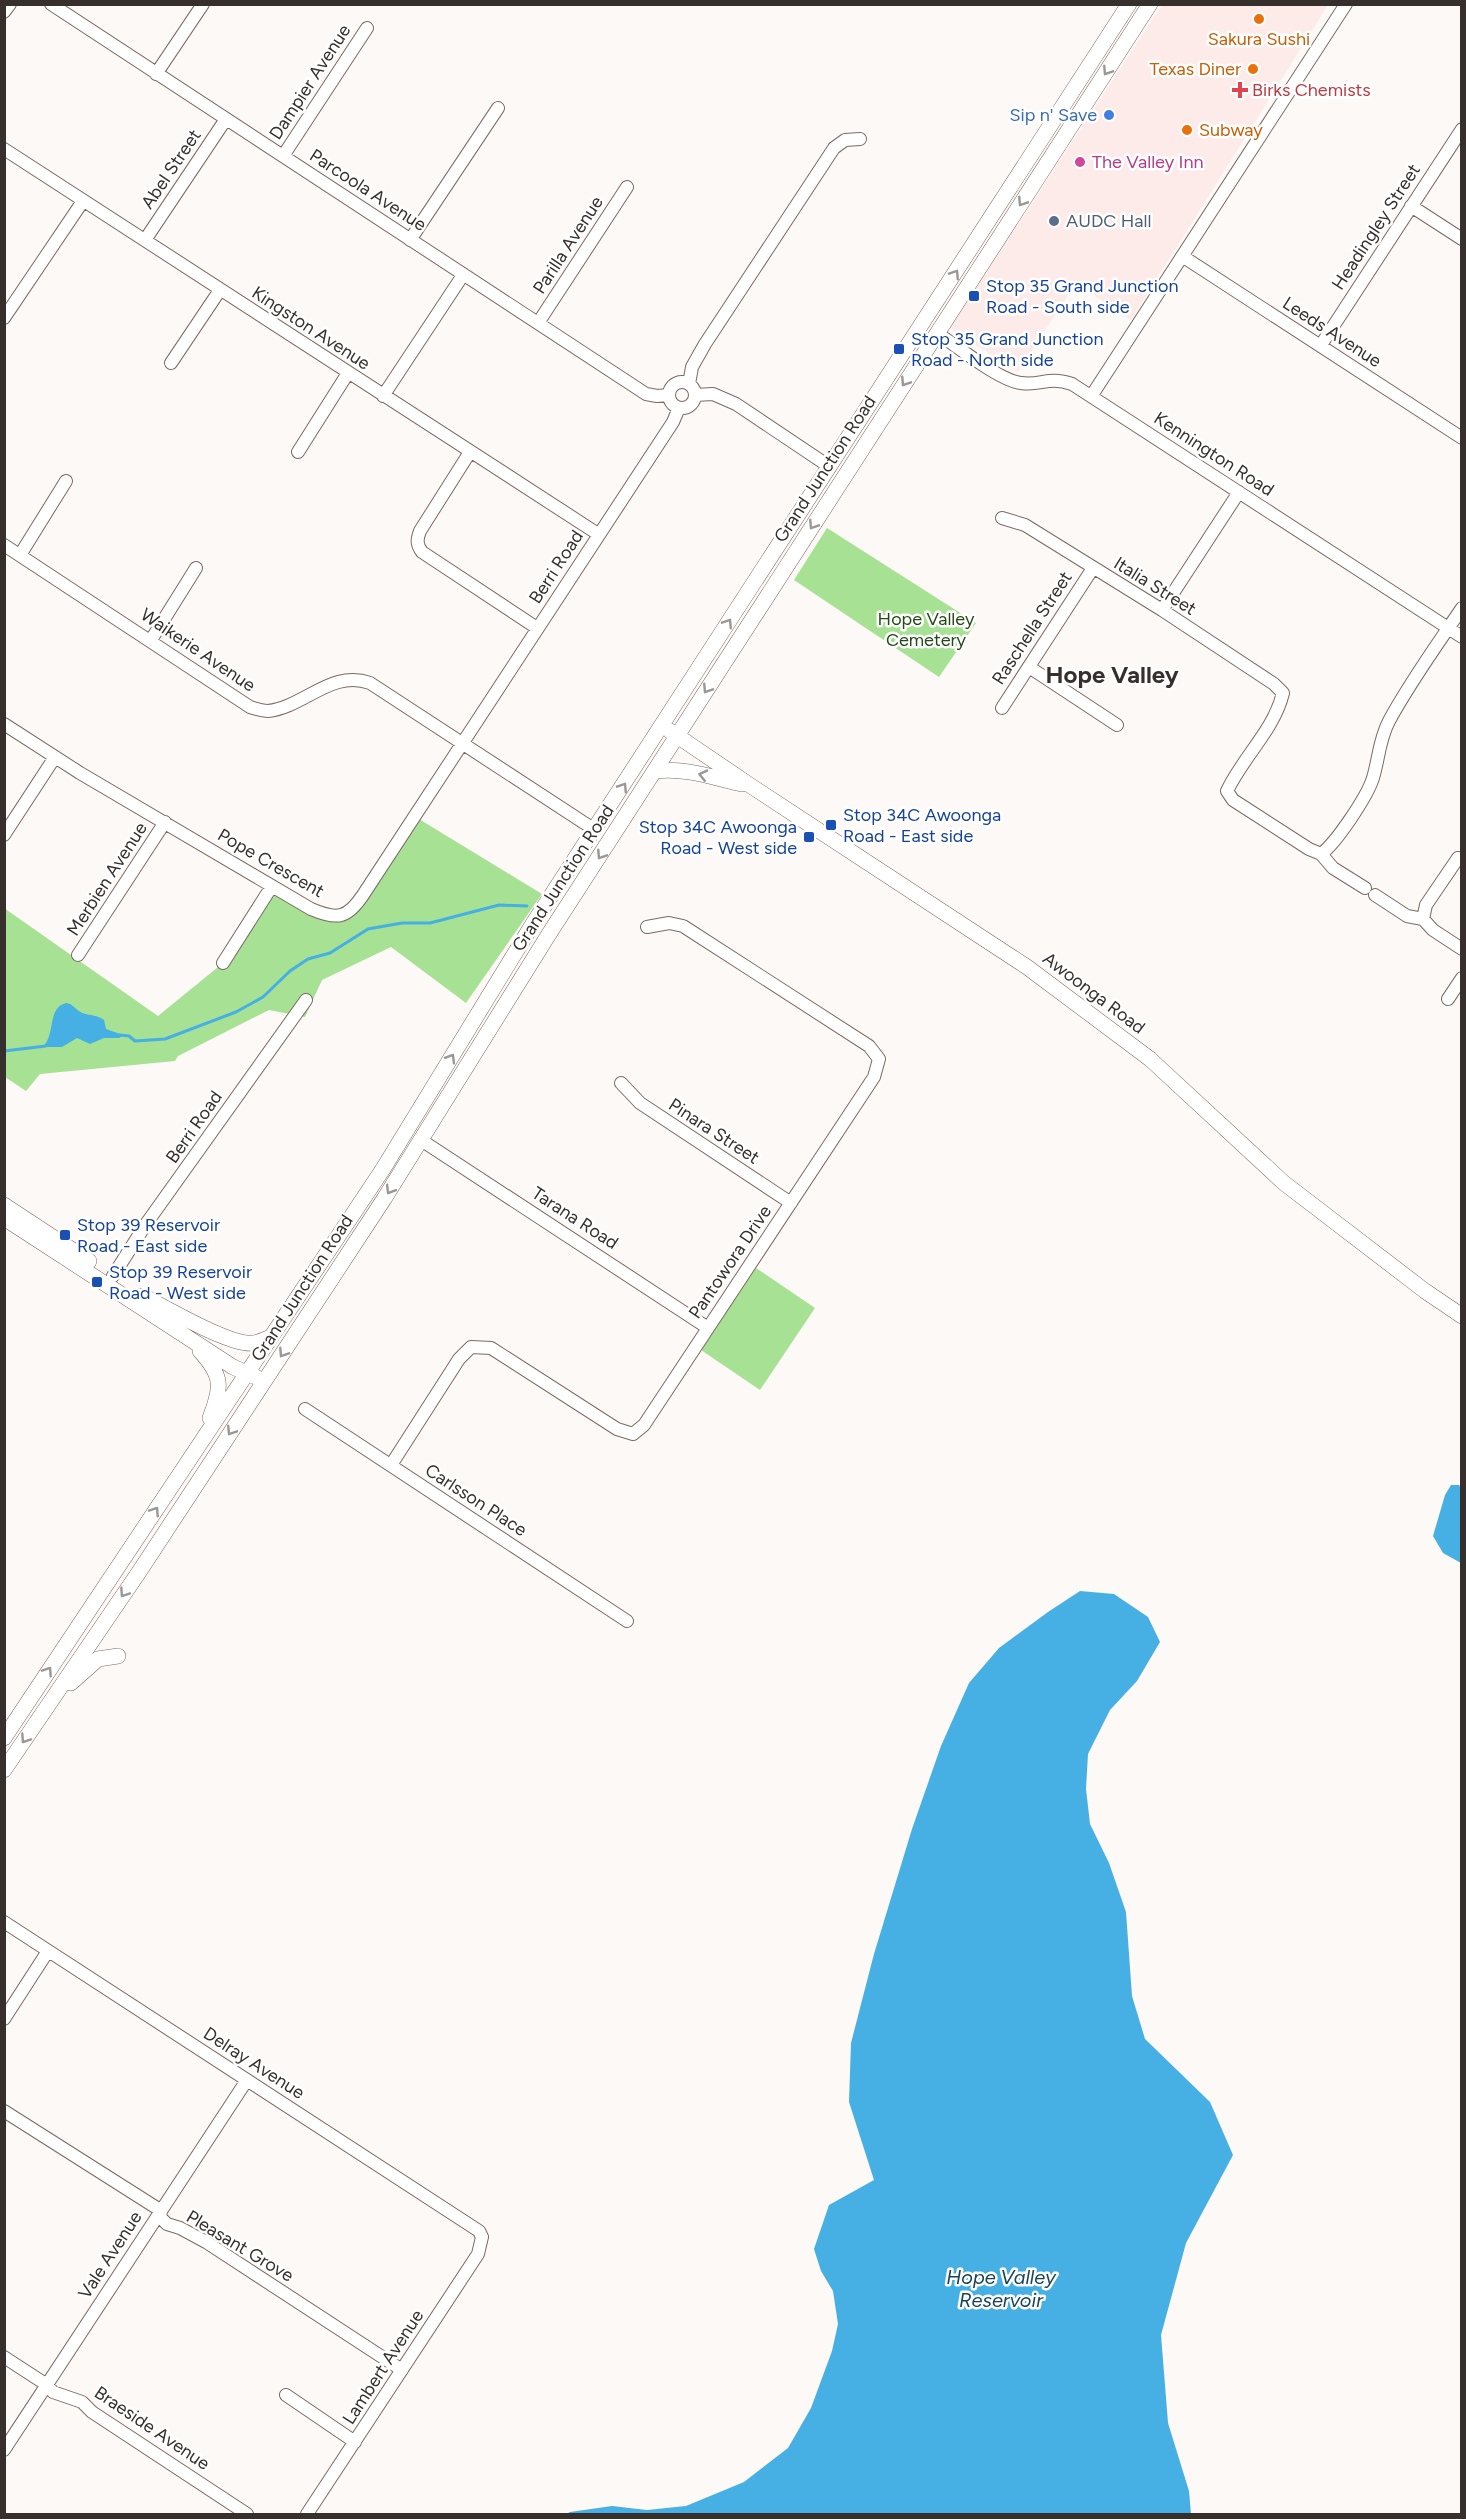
<svg xmlns="http://www.w3.org/2000/svg" width="1466" height="2519" font-family="Figtree,sans-serif">
<rect width="100%" height="100%" fill="#fdf9f7"/>
<path fill="#fcebe9" d="M 1162,5 L 1328,5 L 1131,320 L 1076,283 L 1018,372 L 950,328 Z"/>
<path fill="#a7e194" d="M 827,528 L 976,623 L 939,677 L 794,580 Z
M 414,816 L 542,894 L 466,1003 L 391,947 L 322,980 L 305,1017 L 269,1010 L 178,1056 L 175,1061 L 40,1074 L 26,1091 L 5,1077 L 4,908 L 158,1016 L 223,963 L 272,886 L 328,916 L 344,916 Z
M 756,1268 L 815,1308 L 760,1390 L 701,1350 Z"/>
<path fill="#46afe4" d="M 66,1003 C 73,1004 73,1007 79,1011 C 86,1016 96,1014 104,1020 L 106,1029 L 123,1035 L 119,1038 L 104,1038 L 90,1044 L 77,1038 L 62,1047 L 43,1047 C 56,1033 47,1008 66,1003 Z
M 1451,1485 L 1459,1485 L 1461,1488 L 1461,1563 L 1443,1553 L 1433,1536 L 1445,1495 Z
M 1080,1591 L 1114,1594 L 1148,1617 L 1160,1642 L 1137,1681 L 1110,1710 L 1088,1754 L 1086,1789 L 1090,1824 L 1109,1863 L 1126,1912 L 1132,1996 L 1145,2039 L 1210,2102 L 1233,2155 L 1186,2243 L 1161,2335 L 1168,2423 L 1189,2491 L 1191,2514 L 566,2514 L 570,2512 L 612,2506 L 647,2510 L 686,2506 L 744,2482 L 788,2448 L 811,2408 L 832,2351 L 838,2324 L 833,2291 L 821,2271 L 814,2249 L 829,2205 L 874,2180 L 849,2102 L 851,2043 L 874,1954 L 912,1829 L 941,1746 L 969,1683 L 999,1648 L 1048,1612 Z"/>
<g fill="none" stroke-linecap="round" stroke-linejoin="round">
<path stroke="#46afe4" stroke-width="3" d="M 120,1035 L 129,1036 L 135,1041 L 165,1039 L 236,1012 L 263,997 L 290,971 L 308,959 L 330,953 L 368,929 L 402,923 L 430,923 L 499,905 L 527,906
M 4,1051 L 46,1046"/>
<defs>
<path id="minor" d="M 51,4 L 646,394 L 657,396 L 669,395
M 4,12 L 10,4
M 156,74 L 203,4
M 4,149 L 598,534
M 283,156 L 367,28
M 1411,206 L 1462,239
M 145,240 L 226,119
M 410,240 L 498,108
M 1182,256 L 1462,438
M 4,318 L 83,201
M 538,323 L 627,187
M 937,333 C 957,346 1000,381 1021,383 C 1041,386 1048,376 1072,384 L 1462,637
M 1321,345 L 1462,129
M 171,363 L 220,290
M669 395a13 13 0 1 1 26 0a13 13 0 1 1-26 0Z
M 689,384 L 692,367 L 705,344 L 834,148 L 845,140 L 860,139
M 695,395 L 713,394 L 736,404 L 830,467
M 1092,395 L 1346,4
M 383,396 L 463,275
M 298,452 L 348,373
M 470,452 L 420,531 C 417,539 416,544 422,552 L 537,628
M 1002,518 L 1025,525 L 1162,610 L 1274,684 L 1283,693 C 1274,730 1243,757 1227,791 L 1233,800 L 1309,849 L 1321,854 L 1333,868 L 1365,888
M 4,545 L 250,707 C 256,709 262,711 268,711 C 304,707 332,669 370,683 L 595,830
M 20,555 L 66,481
M 1162,610 L 1239,492
M 151,640 L 196,568
M 1029,667 L 1117,725
M 1002,708 L 1093,568
M 4,724 L 80,773 L 311,909 C 337,920 347,919 363,895 L 673,422 L 679,408
M 4,835 L 55,757
M 1321,854 C 1336,843 1367,797 1373,778 C 1379,758 1379,740 1389,721 C 1410,682 1437,645 1462,608
M 1375,895 L 1407,916 L 1423,919 L 1433,930 L 1462,949
M 1423,919 L 1426,905 L 1458,858
M 78,955 L 165,822
M 223,963 L 272,886
M 1448,999 L 1462,978
M 621,1083 L 640,1103 L 791,1203
M 421,1140 L 708,1328
M 113,1276 L 146,1224 L 306,1000
M 305,1409 L 627,1621
M 391,1465 L 459,1359 L 471,1347 L 491,1348 L 617,1429 L 633,1434 L 644,1425 L 874,1077 L 879,1059 L 869,1046 L 683,926 L 669,923 L 647,927
M 4,1922 L 479,2231 L 482,2237 L 478,2254 L 307,2514
M 4,2019 L 48,1951
M 4,2111 L 160,2210 L 161,2218 L 167,2224 L 180,2228 L 206,2242 L 402,2370
M 4,2357 L 47,2385 L 53,2392 L 82,2402 L 92,2412 L 247,2514
M 286,2395 L 355,2442
M 4,2450 L 247,2080"/>
<path id="major" d="M 670,731 L 751,786 L 1027,967 L 1150,1059 L 1284,1183 L 1425,1291 L 1462,1316
M 655,771 C 685,767 714,778 742,784
M 4,1205 L 89,1261
M 4,1218 L 233,1367 L 256,1377
M 143,1296 C 166,1308 232,1347 254,1343 C 260,1342 266,1339 271,1337
M 200,1351 C 223,1376 222,1387 210,1418
M 71,1683 L 98,1659 L 118,1656
M 4,1738 L 383,1169 L 534,922 L 1129,4
M 4,1770 L 139,1572 L 384,1199 L 549,934 L 1150,4"/>
</defs>
<use href="#minor" stroke="#7a6b63" stroke-width="14"/>
<use href="#major" stroke="#7a6b63" stroke-width="16"/>
<use href="#minor" stroke="#fff" stroke-width="12"/>
<use href="#major" stroke="#fff" stroke-width="15"/>
</g>
<defs><path id="oneway-chevron" d="M-2-3.5L2.5 0L-2 3.5" fill="none" stroke-width="1.6" stroke-linecap="round" stroke-linejoin="round" transform="scale(1.5)"/></defs>
<g stroke="#9a9796">
<use href="#oneway-chevron" transform="translate(1107 71) rotate(123)"/>
<use href="#oneway-chevron" transform="translate(1022 202) rotate(123)"/>
<use href="#oneway-chevron" transform="translate(955 274) rotate(-57)"/>
<use href="#oneway-chevron" transform="translate(905 382) rotate(123)"/>
<use href="#oneway-chevron" transform="translate(813 525) rotate(123)"/>
<use href="#oneway-chevron" transform="translate(728 623) rotate(-57)"/>
<use href="#oneway-chevron" transform="translate(707 689) rotate(123)"/>
<use href="#oneway-chevron" transform="translate(703 775) rotate(-167)"/>
<use href="#oneway-chevron" transform="translate(623 787) rotate(-57)"/>
<use href="#oneway-chevron" transform="translate(601 855) rotate(123)"/>
<use href="#oneway-chevron" transform="translate(451 1058) rotate(-59)"/>
<use href="#oneway-chevron" transform="translate(390 1190) rotate(122)"/>
<use href="#oneway-chevron" transform="translate(283 1353) rotate(123)"/>
<use href="#oneway-chevron" transform="translate(231 1431) rotate(123)"/>
<use href="#oneway-chevron" transform="translate(155 1511) rotate(-56)"/>
<use href="#oneway-chevron" transform="translate(124 1593) rotate(124)"/>
<use href="#oneway-chevron" transform="translate(48 1671) rotate(-56)"/>
<use href="#oneway-chevron" transform="translate(25 1739) rotate(124)"/>
</g>
<g fill="#e8710a" stroke="#fff" stroke-width="2">
<circle cx="1259" cy="19" r="6"/>
<circle cx="1253" cy="69" r="6"/>
<circle cx="1187" cy="130" r="6"/>
</g>
<path fill="#e0444e" stroke="#fff" stroke-width="2" d="M1237 81h6v6h6v6h-6v6h-6v-6h-6v-6h6z"/>
<circle fill="#3f7fe0" stroke="#fff" stroke-width="2" cx="1109" cy="115" r="6"/>
<circle fill="#d1479c" stroke="#fff" stroke-width="2" cx="1080" cy="162" r="6"/>
<circle fill="#5c6f8a" stroke="#fff" stroke-width="2" cx="1054" cy="221" r="6"/>
<g fill="#1a4fb4" stroke="#fff" stroke-width="2">
<rect x="968" y="290" width="12" height="12" rx="3"/>
<rect x="893" y="343" width="12" height="12" rx="3"/>
<rect x="825" y="819" width="12" height="12" rx="3"/>
<rect x="803" y="831" width="12" height="12" rx="3"/>
<rect x="59" y="1229" width="12" height="12" rx="3"/>
<rect x="91" y="1276" width="12" height="12" rx="3"/>
</g>
<g text-anchor="middle" dominant-baseline="central" stroke-width="5" stroke-linejoin="round" paint-order="stroke">
<g font-size="18" fill="#c56008" stroke="#fff">
<text x="1259" y="39">Sakura Sushi</text>
<text x="1241" y="69" text-anchor="end">Texas Diner</text>
<text x="1199" y="130" text-anchor="start">Subway</text>
</g>
<g font-size="18" fill="#362f2c" stroke="#fff">
<text transform="translate(310 82) rotate(-57)">Dampier Avenue</text>
<text transform="translate(171 169) rotate(-56)">Abel Street</text>
<text transform="translate(368 190) rotate(33)">Parcoola Avenue</text>
<text transform="translate(1376 227) rotate(-57)">Headingley Street</text>
<text transform="translate(568 245) rotate(-57)">Parilla Avenue</text>
<text transform="translate(311 328) rotate(33)">Kingston Avenue</text>
<text transform="translate(1332 332) rotate(33)">Leeds Avenue</text>
<text transform="translate(1214 454) rotate(33)">Kennington Road</text>
<text transform="translate(825 469) rotate(-57)">Grand Junction Road</text>
<text transform="translate(556 567) rotate(-57)">Berri Road</text>
<text transform="translate(1155 586) rotate(32)">Italia Street</text>
<text transform="translate(1032 628) rotate(-57)">Raschella Street</text>
<text transform="translate(198 650) rotate(34)">Waikerie Avenue</text>
<text transform="translate(271 863) rotate(30)">Pope Crescent</text>
<text transform="translate(563 878) rotate(-57)">Grand Junction Road</text>
<text transform="translate(107 879) rotate(-57)">Merbien Avenue</text>
<text transform="translate(1094 993) rotate(37)">Awoonga Road</text>
<text transform="translate(194 1127) rotate(-55)">Berri Road</text>
<text transform="translate(714 1131) rotate(33)">Pinara Street</text>
<text transform="translate(575 1218) rotate(33)">Tarana Road</text>
<text transform="translate(730 1262) rotate(-56)">Pantowora Drive</text>
<text transform="translate(302 1288) rotate(-57)">Grand Junction Road</text>
<text transform="translate(476 1500) rotate(33)">Carlsson Place</text>
<text transform="translate(254 2063) rotate(33)">Delray Avenue</text>
<text transform="translate(240 2246) rotate(31)">Pleasant Grove</text>
<text transform="translate(110 2255) rotate(-57)">Vale Avenue</text>
<text transform="translate(383 2367) rotate(-57)">Lambert Avenue</text>
<text transform="translate(152 2428) rotate(34)">Braeside Avenue</text>
</g>
<g font-size="18" fill="#be3a42" stroke="#fff" text-anchor="start">
<text x="1252" y="90">Birks Chemists</text>
</g>
<g font-size="18" fill="#366cbe" stroke="#fff" text-anchor="end">
<text x="1097" y="115">Sip n' Save</text>
</g>
<g font-size="18" fill="#b23c85" stroke="#fff" text-anchor="start">
<text x="1092" y="162">The Valley Inn</text>
</g>
<g font-size="18" fill="#4e5e75" stroke="#fff" text-anchor="start">
<text x="1066" y="221">AUDC Hall</text>
</g>
<g font-size="18" fill="#164399" stroke="#fff" text-anchor="start">
<text x="986" y="286">Stop 35 Grand Junction<tspan x="986" dy="21">Road - South side</tspan></text>
<text x="911" y="339">Stop 35 Grand Junction<tspan x="911" dy="21">Road - North side</tspan></text>
<text x="843" y="815">Stop 34C Awoonga<tspan x="843" dy="21">Road - East side</tspan></text>
<text x="797" y="827" text-anchor="end">Stop 34C Awoonga<tspan x="797" dy="21">Road - West side</tspan></text>
<text x="77" y="1225">Stop 39 Reservoir<tspan x="77" dy="21">Road - East side</tspan></text>
<text x="109" y="1272">Stop 39 Reservoir<tspan x="109" dy="21">Road - West side</tspan></text>
</g>
<g font-size="18" fill="#234915" stroke="#fff">
<text x="926" y="619">Hope Valley<tspan x="926" dy="21">Cemetery</tspan></text>
</g>
<g font-size="20" font-style="italic" fill="#18445a" stroke="#fff">
<text x="1001" y="2277">Hope Valley<tspan x="1001" dy="23">Reservoir</tspan></text>
</g>
<g font-size="24" font-weight="bold" fill="#362f2c" stroke="#fff">
<text x="1112" y="674">Hope Valley</text>
</g>
</g>
<rect width="1466" height="2519" fill="none" stroke="#362f2c" stroke-width="12"/>
</svg>
